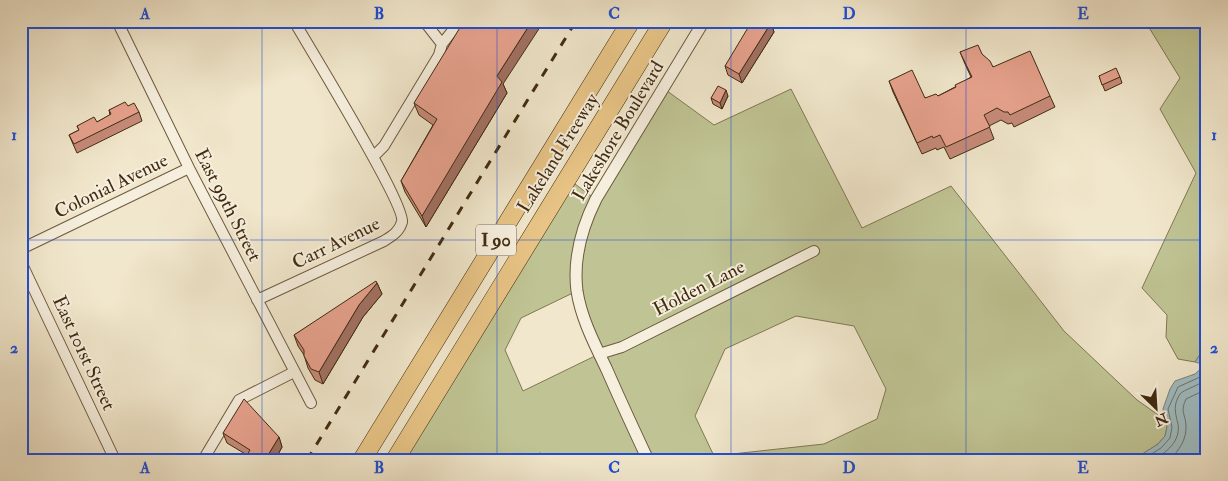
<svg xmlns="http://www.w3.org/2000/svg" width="1228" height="481" font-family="'IM FELL Double Pica',serif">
<rect width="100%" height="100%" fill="#f1e7cc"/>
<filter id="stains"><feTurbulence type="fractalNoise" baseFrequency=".004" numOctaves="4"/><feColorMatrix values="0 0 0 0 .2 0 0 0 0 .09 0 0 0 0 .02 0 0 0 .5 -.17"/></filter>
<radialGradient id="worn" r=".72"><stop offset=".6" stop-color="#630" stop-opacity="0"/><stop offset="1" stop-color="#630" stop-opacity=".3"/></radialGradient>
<path fill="#c0c494" stroke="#807852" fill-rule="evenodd" d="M 1145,21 L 1207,21 L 1207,344 L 1195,362 L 1178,359 L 1166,337 L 1167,315 L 1142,288 L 1196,173 L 1160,109 L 1180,78 Z
M 663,88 L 714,125 L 791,89 L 862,228 L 951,186 L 1064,331 L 1137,400 L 1164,419 L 1167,427 L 1165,436 L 1158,444 L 1133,460 L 544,460 L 541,453 L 498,460 L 395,460 L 567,178 L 595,199 ZM 577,291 L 599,354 L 523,391 L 505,350 L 521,318 ZM 796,316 L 854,326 L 886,389 L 877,419 L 824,444 L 714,456 L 695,416 L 725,349 Z"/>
<path fill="#a0bdc2" stroke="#7a837b" d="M 1207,344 L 1207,460 L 1133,460 L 1158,444 L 1165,436 L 1167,427 L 1163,409 L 1170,389 L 1175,381 L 1195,374 L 1205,365 L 1195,362 Z"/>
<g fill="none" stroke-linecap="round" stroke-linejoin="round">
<path stroke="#707469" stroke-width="1" d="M 1142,460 L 1161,448 L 1170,438 L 1172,427 L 1168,409 L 1178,387 L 1198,378 L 1207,371
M 1153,460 C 1166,453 1181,441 1178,424 C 1175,412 1173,405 1180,394 C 1183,390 1200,385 1207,379
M 1169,460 C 1179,451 1187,439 1186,425 C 1185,413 1180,412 1186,399 L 1207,389"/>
<defs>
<path id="minor" d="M 117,21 L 189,168 L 311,403
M 424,21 L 442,44
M 373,157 L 384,146 L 439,55 L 442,44 L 460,21
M 21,249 L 189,168
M 21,262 L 115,460
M 257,300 L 384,241 C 392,236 399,232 402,222 C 406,205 309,47 294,21
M 599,354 L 622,347 L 814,251
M 203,460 L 239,400 L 294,372"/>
<path id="tertiary" d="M 648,460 C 634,430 620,400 607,370 C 595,345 581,318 577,291 C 573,259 582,227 596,199 L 704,21"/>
<path id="motorway" d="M 362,460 L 631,21
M 395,460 L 664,21"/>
</defs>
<use href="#minor" stroke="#6d5a3f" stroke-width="12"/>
<use href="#tertiary" stroke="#6d5a3f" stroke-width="13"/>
<use href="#motorway" stroke="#412b10" stroke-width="19"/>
<use href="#minor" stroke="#f6efde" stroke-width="10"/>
<use href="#tertiary" stroke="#f6efde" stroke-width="11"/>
<use href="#motorway" stroke="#e8c486" stroke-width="18"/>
<path stroke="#412b10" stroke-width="3" stroke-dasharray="9 9" stroke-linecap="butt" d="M 307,460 L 576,21"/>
</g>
<path fill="#c78b7a" stroke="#412b10" d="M 771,23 L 774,32 L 742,83 L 728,75 L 725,66 Z
M 960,52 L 982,54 L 993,67 L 1050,96 L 1055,107 L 1014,127 L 1012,123 L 1008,124 L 1001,120 L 989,126 L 994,139 L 950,159 L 944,147 L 937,150 L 936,148 L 922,154 L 893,92 L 889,81 L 925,98 L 938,96 L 955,87 L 971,77 L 965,64 Z
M 1099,76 L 1120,77 L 1122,83 L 1105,91 Z
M 503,84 L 507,93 L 426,227 L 405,192 L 401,181 L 433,125 L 419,115 L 414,103 Z
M 728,96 L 722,109 L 713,104 L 711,98 Z
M 128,106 L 139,112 L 142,121 L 77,153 L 69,135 L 79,130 L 77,126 L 97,122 L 110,115 L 109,110 Z
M 377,283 L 382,294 L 363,317 L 323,384 L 315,380 L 308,368 L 304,355 L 298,346 L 294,335 Z
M 223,433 L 279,437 L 282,447 L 275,460 L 244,460 L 247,455 L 227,443 Z"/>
<path fill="#a27163" stroke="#412b10" d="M 532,21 L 544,21 L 503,84 L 507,93 L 426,227 L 422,216 L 497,76 Z
M 771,23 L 774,32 L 742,83 L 739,74 Z
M 726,90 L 728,96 L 722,109 L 720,103 Z
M 377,283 L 382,294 L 363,317 L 323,384 L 319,372 L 359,305 Z
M 279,437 L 282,447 L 275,460 L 265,460 Z"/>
<path fill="#e7a28e" stroke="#412b10" d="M 464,21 L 532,21 L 497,76 L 502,82 L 422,216 L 401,181 L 437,119 L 414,103 Z
M 752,21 L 768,21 L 771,23 L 739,74 L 725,66 Z
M 978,45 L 982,54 L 990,61 L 993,67 L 1030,51 L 1050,96 L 1010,115 L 1008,112 L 1004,112 L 997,108 L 984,115 L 990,127 L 946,147 L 940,135 L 933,138 L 932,136 L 917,143 L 889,81 L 912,70 L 925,98 L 936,94 L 938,96 L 956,87 L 955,85 L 972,77 L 960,52 Z
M 1116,68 L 1120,77 L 1102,85 L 1099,76 Z
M 718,86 L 726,90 L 720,103 L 711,98 Z
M 125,102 L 128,106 L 134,103 L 139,112 L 74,144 L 69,135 L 79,130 L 77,126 L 94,117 L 97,122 L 111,114 L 109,110 Z
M 376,281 L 377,283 L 359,305 L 319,372 L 311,369 L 304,356 L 304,350 L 294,335 Z
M 244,399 L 279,437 L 265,460 L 244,460 L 250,450 L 223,433 Z"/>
<path fill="none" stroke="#1d4ed8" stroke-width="1" stroke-opacity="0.55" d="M 262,21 L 262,460M 497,21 L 497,460M 731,21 L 731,460M 966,21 L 966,460M 21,240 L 1207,240"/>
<g text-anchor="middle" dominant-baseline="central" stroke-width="4" stroke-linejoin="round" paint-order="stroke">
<rect fill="#f6efde" stroke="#77664e" stroke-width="1" x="476" y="224.5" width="40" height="31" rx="4"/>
<g font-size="18" font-weight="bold" fill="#412b10">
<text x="496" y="240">I 90</text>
</g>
<g font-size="19" fill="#412b10" stroke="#f6efde">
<text transform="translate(618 131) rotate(-59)">Lakeshore Boulevard</text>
<text transform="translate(558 153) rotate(-58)">Lakeland Freeway</text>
<text transform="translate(111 186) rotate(-26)">Colonial Avenue</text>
<text transform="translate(228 205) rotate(63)">East 99th Street</text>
<text transform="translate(336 243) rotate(-26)">Carr Avenue</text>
<text transform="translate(699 288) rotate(-27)">Holden Lane</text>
<text transform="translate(84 353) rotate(65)">East 101st Street</text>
</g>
</g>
<rect width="1228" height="481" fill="none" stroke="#f1e7cc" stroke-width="55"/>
<g transform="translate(1156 408) rotate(155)" stroke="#f6efde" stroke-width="4" paint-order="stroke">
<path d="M0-4L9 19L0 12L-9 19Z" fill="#412b10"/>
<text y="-8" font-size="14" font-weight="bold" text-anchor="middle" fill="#412b10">N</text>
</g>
<rect x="28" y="28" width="1172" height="426" fill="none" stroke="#1d4ed8" stroke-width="2"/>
<g font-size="16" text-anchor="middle" font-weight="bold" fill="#1d4ed8">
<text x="145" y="19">A</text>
<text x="379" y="19">B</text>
<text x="614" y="19">C</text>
<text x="849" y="19">D</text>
<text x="1083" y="19">E</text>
<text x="14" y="140">1</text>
<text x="1214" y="140">1</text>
<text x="14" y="353">2</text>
<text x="1214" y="353">2</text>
<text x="145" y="473">A</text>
<text x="379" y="473">B</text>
<text x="614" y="473">C</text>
<text x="849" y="473">D</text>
<text x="1083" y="473">E</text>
</g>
<rect width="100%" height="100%" filter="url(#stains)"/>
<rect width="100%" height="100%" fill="url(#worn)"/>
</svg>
